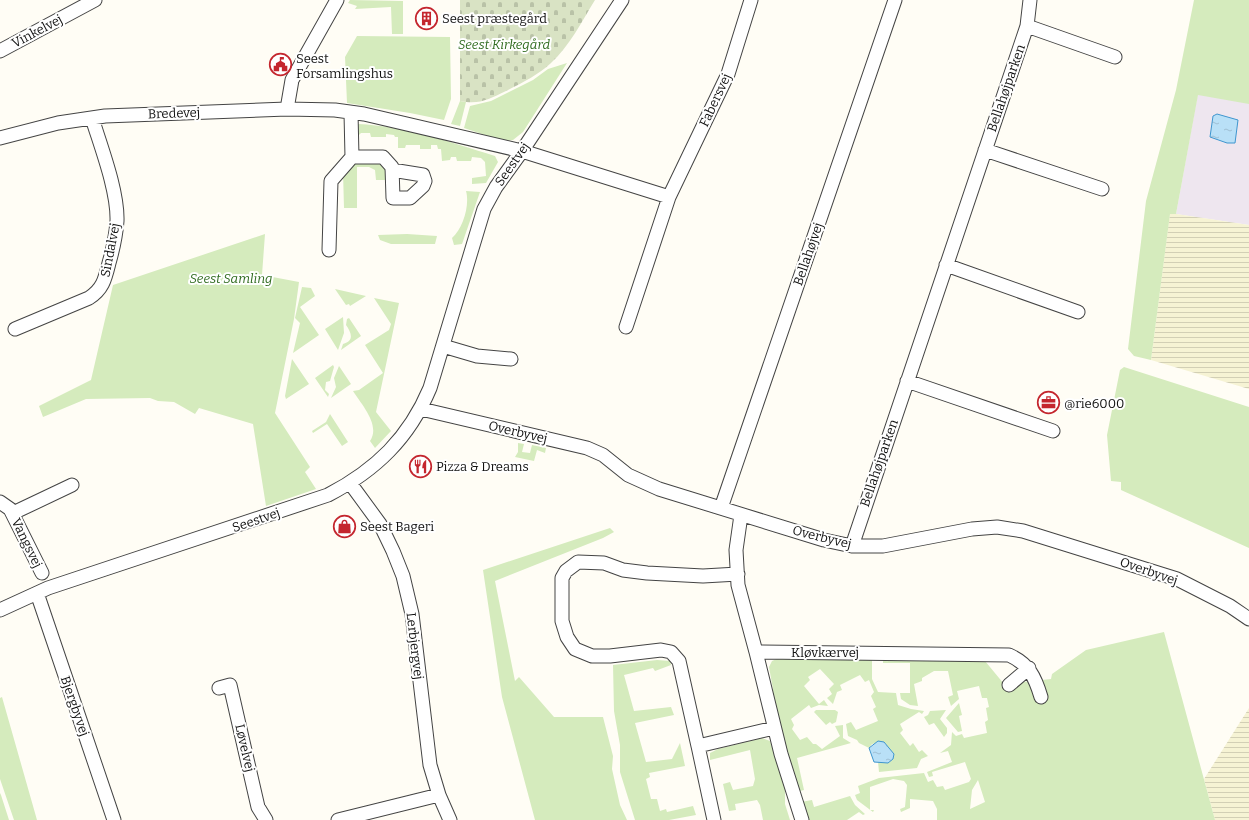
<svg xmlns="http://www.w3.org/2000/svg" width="1249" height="820" font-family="Bitter,serif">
<defs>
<pattern id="farmland-rules" width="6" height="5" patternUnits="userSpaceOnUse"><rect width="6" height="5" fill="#f6f3d4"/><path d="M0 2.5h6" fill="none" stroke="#d2cfb5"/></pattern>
<pattern id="cemetery-stones" width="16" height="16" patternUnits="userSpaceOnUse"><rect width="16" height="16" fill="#d9e3c4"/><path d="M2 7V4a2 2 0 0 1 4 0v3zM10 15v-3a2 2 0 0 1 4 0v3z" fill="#b9c2a7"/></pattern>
<pattern id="water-ripples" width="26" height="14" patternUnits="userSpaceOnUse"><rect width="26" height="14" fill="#b9e0f7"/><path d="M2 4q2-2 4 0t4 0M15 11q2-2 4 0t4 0" fill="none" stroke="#9ebfd3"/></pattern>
</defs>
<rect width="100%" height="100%" fill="#fffdf5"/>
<path fill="#eee6ef" d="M 1215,0 L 1249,0 L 1249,225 L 1176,214 Z"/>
<path fill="url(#farmland-rules)" d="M 1170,213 L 1249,225 L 1249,389 L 1151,360 Z
M 1249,708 L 1249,820 L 1215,820 L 1204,779 Z"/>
<path fill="#d5ebbd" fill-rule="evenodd" d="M 350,0 L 403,1 L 403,34 L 392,34 L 391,7 L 355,9 L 357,6 L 348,3 Z
M 1194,0 L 1249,0 L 1249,104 L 1198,95 L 1176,214 L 1170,214 L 1151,360 L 1134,356 L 1128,349 L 1146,201 L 1176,90 Z
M 357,36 L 450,37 L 451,99 L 444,120 L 410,113 L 347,103 L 345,57 Z
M 567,63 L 523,132 L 513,140 L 503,141 L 464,128 L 470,106 L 491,101 L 533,80 L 548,69 Z
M 460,101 L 466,102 L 460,126 L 451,124 Z
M 358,124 C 405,126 450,142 495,156 L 498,162 L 486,183 L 472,184 L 472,178 L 486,176 L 485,162 L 481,158 L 472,157 L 471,161 L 457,161 L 456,157 L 451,157 L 450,160 L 442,161 L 441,149 L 438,149 L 437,145 L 431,145 L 431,149 L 420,149 L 420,145 L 406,145 L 405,148 L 398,148 L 398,137 L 395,137 L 394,135 L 386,134 L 386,137 L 371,137 L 370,133 L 361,133 L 357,137 Z
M 353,161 L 382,162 L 387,167 L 387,180 L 376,180 L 375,170 L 369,167 L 357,167 L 357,208 L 344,208 L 343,172 Z
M 466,191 L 480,192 L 462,244 L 454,245 L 452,238 C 463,229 470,205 466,191 Z
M 265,234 L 262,275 L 299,282 L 294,319 L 275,413 L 310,467 L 305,472 L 316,489 L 266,506 L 253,424 L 199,408 L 195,414 L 174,402 L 158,401 L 150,398 L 86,399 L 43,417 L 39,406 L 91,380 L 113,285 Z
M 407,234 L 437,236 L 435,244 L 391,244 L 380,240 L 378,235 Z
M 302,287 L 311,288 L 315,296 L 300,307 L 319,335 L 293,353 L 300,323 L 295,318 Z
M 335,289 L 366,296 L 350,306 L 349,304 L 346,305 Z
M 374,298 L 399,303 L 376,412 L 391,431 L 375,448 L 370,441 C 381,425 361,404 353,391 L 359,390 L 383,373 L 365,345 L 389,330 L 391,324 Z
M 343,317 L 344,333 L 338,350 L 325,329 Z
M 349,318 L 361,336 L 341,350 L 343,344 C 355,341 351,332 346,325 L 347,319 Z
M 292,359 L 309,384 L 286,399 L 285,396 Z
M 333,365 L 334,367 L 330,381 L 326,382 L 325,390 L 329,394 L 328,397 L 315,378 Z
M 339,366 L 351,384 L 331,398 L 336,387 L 334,378 Z
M 1124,367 L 1249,407 L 1249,548 L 1121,490 L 1121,482 L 1111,481 L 1107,435 L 1120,370 Z
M 330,414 L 348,442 L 342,446 L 327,424 L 313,433 L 312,431 L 326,422 Z
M 518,443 L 524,444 L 522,452 L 530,453 L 532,445 L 546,448 L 545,453 L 537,450 L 534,461 L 515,457 L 518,452 Z
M 610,528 L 614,532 L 603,538 L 495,581 L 515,681 L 519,677 L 554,717 L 603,717 L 613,756 L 612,769 L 620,805 L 627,820 L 535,820 L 502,697 L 483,570 Z
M 1164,632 L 1215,820 L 937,820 L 937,809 L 933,801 L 910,799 L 910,808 L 901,812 L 900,809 L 905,807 L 907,785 L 904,781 L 893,779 L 870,787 L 870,810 L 874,810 L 873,812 L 857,800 L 855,795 L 860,793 L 858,786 L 879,778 L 924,773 L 928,782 L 933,780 L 937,787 L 943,786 L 945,790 L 969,782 L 971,779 L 965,762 L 932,772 L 933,776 L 929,777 L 927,772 L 952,762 L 948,751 L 940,753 L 951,745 L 952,732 L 956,736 L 962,734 L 964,738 L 987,733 L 985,722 L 988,720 L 986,708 L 989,707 L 987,698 L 982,698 L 979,686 L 957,691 L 959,699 L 951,706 L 948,697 L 953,695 L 948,671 L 934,671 L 922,678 L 922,681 L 914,684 L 918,706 L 910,705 L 901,699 L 900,693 L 910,693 L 910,663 L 883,663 L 883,658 L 985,661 L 1004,684 L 1051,679 L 1052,674 L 1086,650 ZM 978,780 L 985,802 L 970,809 L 972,790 Z
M 781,657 L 872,658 L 872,679 L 878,692 L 896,693 L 898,705 L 911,709 L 924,711 L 922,714 L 919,712 L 900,724 L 903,730 L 900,733 L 910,746 L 913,743 L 919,752 L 922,750 L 928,756 L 921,759 L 917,768 L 879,772 L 878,762 L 889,762 L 893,759 L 893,754 L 884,742 L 872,744 L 869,748 L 859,743 L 857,740 L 848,736 L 846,724 L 851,722 L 856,730 L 878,721 L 873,709 L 876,707 L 871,696 L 874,692 L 869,680 L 865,682 L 860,675 L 840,685 L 842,690 L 837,692 L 833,704 L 827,698 L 832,694 L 829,689 L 834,684 L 820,669 L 808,677 L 810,680 L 804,686 L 819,704 L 824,700 L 828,706 L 819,705 L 811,708 L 809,705 L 791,719 L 794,725 L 792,729 L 800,740 L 807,737 L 813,744 L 816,744 L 822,749 L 840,736 L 835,726 L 843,725 L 843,738 L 851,743 L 797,758 L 804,790 L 800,791 L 790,764 L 771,691 L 773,689 L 769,667 L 772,661 Z
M 657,660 L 670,661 L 671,665 L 655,671 L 653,668 L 624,675 L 634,711 L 671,707 L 674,715 L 635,723 L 646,762 L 672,759 L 680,743 L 685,766 L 649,773 L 650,777 L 646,779 L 651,799 L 657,799 L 660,811 L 666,809 L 667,812 L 693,806 L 696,815 L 669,820 L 635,820 L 620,772 L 620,745 L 614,711 L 613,665 Z
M 2,697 L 37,820 L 14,820 L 0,779 L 0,698 Z
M 959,703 L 962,715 L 959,716 L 962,731 L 958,732 L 946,718 Z
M 816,710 L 835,710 L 838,712 L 836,722 L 832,724 L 830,722 L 826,725 L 814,712 Z
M 946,710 L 940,719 L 947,728 L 947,733 L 944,737 L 934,723 L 929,725 L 924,717 L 928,715 L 930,711 Z
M 762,738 L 770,741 L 785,785 L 785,804 L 790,820 L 763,820 L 760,805 L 757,800 L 735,804 L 736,810 L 729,811 L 723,784 L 730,782 L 733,790 L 753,786 L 755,779 L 750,750 L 710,760 L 710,753 L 718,749 Z
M 0,793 L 1,795 L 9,820 L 0,820 Z
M 850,796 L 855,805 L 865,814 L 863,815 L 859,812 L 847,820 L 807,820 L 801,802 L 812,800 L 814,807 Z"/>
<path fill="url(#cemetery-stones)" d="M 460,0 L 595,0 C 582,21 569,47 551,63 C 538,75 522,83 506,91 C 489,99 480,105 460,101 Z"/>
<path fill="url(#water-ripples)" stroke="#3f96cf" d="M 1217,114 L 1238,120 L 1235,143 L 1227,143 L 1210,137 L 1213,116 Z
M 878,741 L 884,742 L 894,754 L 893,759 L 888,763 L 874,762 L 869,748 Z"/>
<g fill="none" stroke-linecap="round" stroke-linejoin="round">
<defs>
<path id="minor" d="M 1027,26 L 1115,57
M 0,51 L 95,0
M 287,109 L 292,80 L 337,0
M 351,113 L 352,157
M 0,138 L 58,123 L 105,116 L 287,109 L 335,110 L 364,114 L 522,151 L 669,197
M 985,150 L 1102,189
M 329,250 L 331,181 L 352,157 L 383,157 L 392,167 L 393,198 L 410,198 L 423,186 L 425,181 L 423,175 L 392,170
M 946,265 L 1078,312
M 626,327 L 669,197 L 728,74 L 751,0
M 15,329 L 89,298 C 103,289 105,279 109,263 C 113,249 116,235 117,221 C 118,191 101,147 92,118
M 443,346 L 477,356 L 511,359
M 907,381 L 1053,431
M 421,409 L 587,448 L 603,455 L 628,475 L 659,489 L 824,540 L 852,546 L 883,546 L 972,529 L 997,527 L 1023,531 L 1177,579 L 1230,606 L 1249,619
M 350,483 L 380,524 L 393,551 L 403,576 L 412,614 L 430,765 L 439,795 L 450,820
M 0,502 L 10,509 L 42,573
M 721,508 L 895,0
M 13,513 L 72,485
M 741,515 L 736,550 L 738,585 L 756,652 L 1009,655 C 1029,664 1035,677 1041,697
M 852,546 L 1027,26 L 1030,0
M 37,593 L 114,820
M 0,610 L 48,588 L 328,495 C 376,470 409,438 430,388 L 484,209 L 496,187 L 522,151 L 622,0
M 756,652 L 781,754 L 802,820
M 1009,685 L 1029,668
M 219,688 L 230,685 L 258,807 L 266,820
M 698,746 L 679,661 L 671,652 L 661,650 L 610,656 L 592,656 L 575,649 L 567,637 L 562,621 L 562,578 L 566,571 L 578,562 L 604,563 L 623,570 L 647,573 L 703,576 L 738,574
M 338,820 L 439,795
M 714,820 L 698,746 L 774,728"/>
</defs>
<use href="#minor" stroke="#444" stroke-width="15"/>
<use href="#minor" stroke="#fff" stroke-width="13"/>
</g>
<defs>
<symbol id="building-ring" viewBox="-11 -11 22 22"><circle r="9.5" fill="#fff" stroke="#c4262e" stroke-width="1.5"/><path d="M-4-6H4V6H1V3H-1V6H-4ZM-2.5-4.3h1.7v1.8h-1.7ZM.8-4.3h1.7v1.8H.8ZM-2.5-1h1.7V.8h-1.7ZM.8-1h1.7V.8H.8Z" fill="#c4262e"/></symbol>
<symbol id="civic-ring" viewBox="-11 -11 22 22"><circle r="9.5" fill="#fff" stroke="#c4262e" stroke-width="1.5"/><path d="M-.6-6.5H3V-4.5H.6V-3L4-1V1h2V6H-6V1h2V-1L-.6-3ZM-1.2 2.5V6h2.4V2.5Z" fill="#c4262e"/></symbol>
<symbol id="office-ring" viewBox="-11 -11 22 22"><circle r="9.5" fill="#fff" stroke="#c4262e" stroke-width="1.5"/><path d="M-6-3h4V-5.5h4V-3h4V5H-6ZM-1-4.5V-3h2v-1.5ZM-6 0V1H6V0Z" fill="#c4262e"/></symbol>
<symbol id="restaurant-ring" viewBox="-11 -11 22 22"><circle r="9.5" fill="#fff" stroke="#c4262e" stroke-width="1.5"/><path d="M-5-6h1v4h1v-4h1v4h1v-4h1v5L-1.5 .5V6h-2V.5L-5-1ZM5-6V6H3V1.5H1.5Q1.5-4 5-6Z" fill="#c4262e"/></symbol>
<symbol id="shop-ring" viewBox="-11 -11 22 22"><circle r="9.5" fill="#fff" stroke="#c4262e" stroke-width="1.5"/><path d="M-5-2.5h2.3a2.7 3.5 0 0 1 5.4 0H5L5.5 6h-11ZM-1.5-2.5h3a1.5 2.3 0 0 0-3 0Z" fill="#c4262e"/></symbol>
</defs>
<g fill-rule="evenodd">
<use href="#building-ring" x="414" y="6" width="25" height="25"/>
<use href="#civic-ring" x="268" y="52" width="25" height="25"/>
<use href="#office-ring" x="1036" y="390" width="25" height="25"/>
<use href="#restaurant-ring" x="408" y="454" width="25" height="25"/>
<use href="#shop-ring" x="332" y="514" width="25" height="25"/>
</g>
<g text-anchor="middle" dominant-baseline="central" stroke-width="4" stroke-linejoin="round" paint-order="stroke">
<g font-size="13" fill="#111" stroke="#fff" text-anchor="start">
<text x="442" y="18">Seest præstegård</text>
<text x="296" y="58">Seest<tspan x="296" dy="15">Forsamlingshus</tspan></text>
<text x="1064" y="403">@rie6000</text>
<text x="436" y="466">Pizza &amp; Dreams</text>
<text x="360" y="526">Seest Bageri</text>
</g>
<g font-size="13" fill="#111" stroke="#fff">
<text transform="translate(37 31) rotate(-28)">Vinkelvej</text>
<text transform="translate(1006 88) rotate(-71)">Bellahøjparken</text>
<text transform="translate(715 100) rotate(-65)">Fabersvej</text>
<text transform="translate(174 113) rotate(-2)">Bredevej</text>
<text transform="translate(512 164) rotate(-55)">Seestvej</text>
<text transform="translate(110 250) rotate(-79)">Sindalvej</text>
<text transform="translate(808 254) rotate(-71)">Bellahøjvej</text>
<text transform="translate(518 432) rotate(13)">Overbyvej</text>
<text transform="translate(879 463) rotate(-71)">Bellahøjparken</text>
<text transform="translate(256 520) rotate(-19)">Seestvej</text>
<text transform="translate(822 537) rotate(14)">Overbyvej</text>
<text transform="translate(27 543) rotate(64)">Vangsvej</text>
<text transform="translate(1149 571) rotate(19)">Overbyvej</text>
<text transform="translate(415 646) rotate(83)">Lerbjergvej</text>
<text x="825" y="652">Kløvkærvej</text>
<text transform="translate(75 706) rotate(71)">Bjergbyvej</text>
<text transform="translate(245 748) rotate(77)">Løvelvej</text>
</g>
<g font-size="13" font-style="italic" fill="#2f6b1f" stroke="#fff">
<text x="504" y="44">Seest Kirkegård</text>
<text x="231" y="278">Seest Samling</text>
</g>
</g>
</svg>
